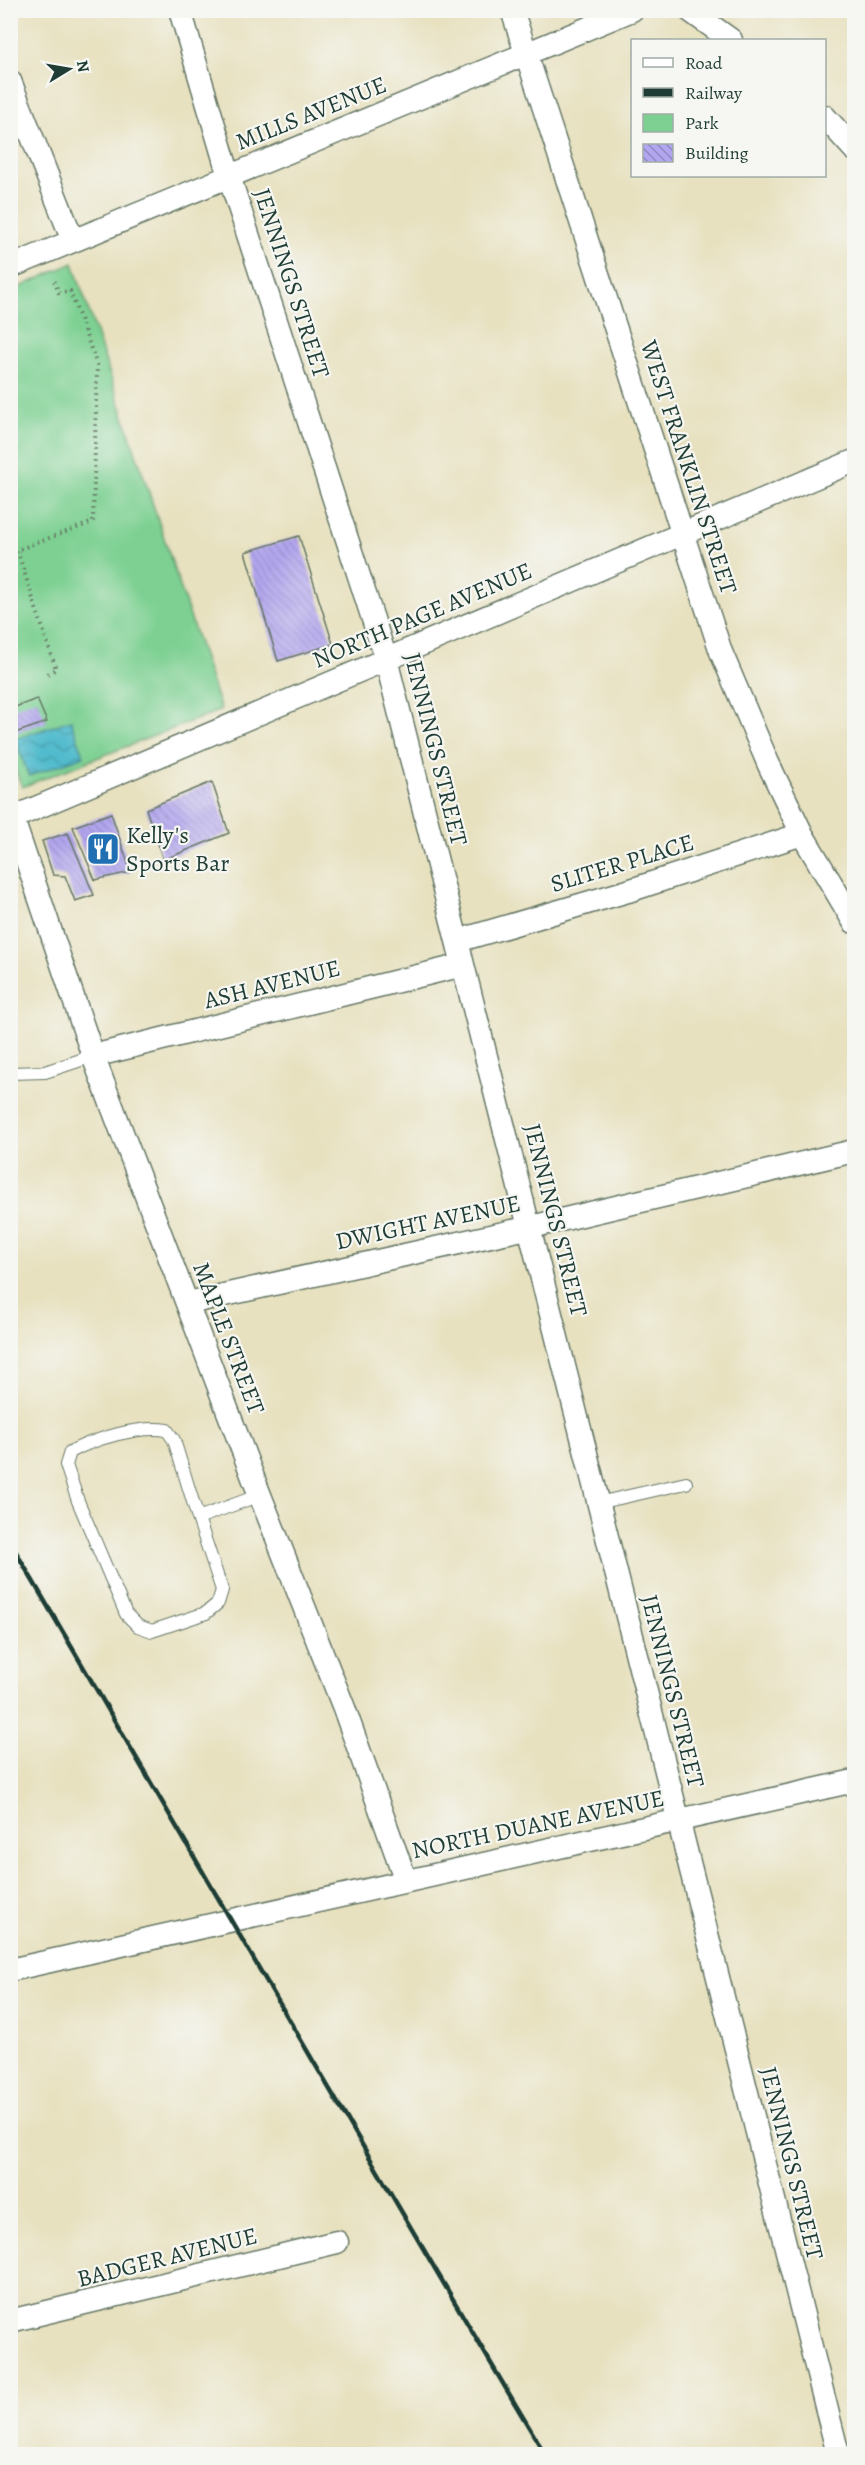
<svg xmlns="http://www.w3.org/2000/svg" width="865" height="2465" font-family="Alegreya,serif">
<defs>
<pattern id="water-waves" width="16" height="10" patternUnits="userSpaceOnUse" patternTransform="scale(1.5)"><rect width="16" height="10" fill="#51bbcd"/><path d="M0 5q4-4 8 0t8 0" fill="none" stroke="#4399a7"/></pattern>
<pattern id="building-back-hatch" width="6" height="6" patternUnits="userSpaceOnUse" patternTransform="scale(1.5)"><rect width="6" height="6" fill="#b3a6f0"/><path d="M-1 5l2 2M0 0l6 6M5-1l2 2" fill="none" stroke="#9188c3"/></pattern>
</defs>
<rect width="100%" height="100%" fill="#f6f6f2"/>
<filter id="ink" filterUnits="userSpaceOnUse"><feTurbulence type="fractalNoise" baseFrequency=".0167" numOctaves="2"/><feDisplacementMap in="SourceGraphic" scale="12" xChannelSelector="R" yChannelSelector="G"/><feConvolveMatrix kernelMatrix="1 2 1 2 8 2 1 2 1" color-interpolation-filters="sRGB"/></filter>
<filter id="wash" filterUnits="userSpaceOnUse"><feTurbulence type="fractalNoise" baseFrequency=".008" numOctaves="4" result="noise"/><feDisplacementMap in="SourceGraphic" scale="24" xChannelSelector="R" yChannelSelector="G"/><feGaussianBlur stdDeviation="1.35" result="paint"/><feColorMatrix in="noise" values="0 0 0 0 0 0 0 0 0 0 0 0 0 0 0 0 0 1.4 0 .05"/><feComposite in="paint" operator="in"/></filter>
<g filter="url(#wash)">
<rect width="100%" height="100%" fill="#e7e1bf"/>
<path fill="#7dd092" stroke="#4e8663" stroke-width="1.5" d="M 73,263 L 221,710 L 22,787 L 11,758 L 11,291 Z"/>
<path fill="url(#water-waves)" stroke="#387c80" stroke-width="1.5" d="M 71,720 L 84,756 L 29,776 L 15,739 Z"/>
<g id="blocks">
<path fill="url(#building-back-hatch)" d="M 299,536 L 333,644 L 278,661 L 245,552 Z
M 37,699 L 47,722 L 12,734 L 10,709 Z
M 212,782 L 229,833 L 163,860 L 146,809 Z
M 111,813 L 131,872 L 95,880 L 73,827 Z
M 68,833 L 94,895 L 75,901 L 65,876 L 53,875 L 42,841 Z"/>
</g>
</g>
<g filter="url(#ink)">
<use href="#blocks" fill-opacity="0" stroke="#657665" stroke-width="1.5"/>
<g fill="none" stroke-linecap="round" stroke-linejoin="round">
<defs>
<path id="service" d="M 10,1073 L 45,1072 L 93,1056
M 598,1503 L 686,1483
M 198,1518 L 174,1440 L 167,1430 C 140,1425 94,1439 70,1452 L 66,1465 L 78,1501 L 126,1614 L 138,1626 L 152,1631 L 206,1613 L 218,1603 L 222,1590 L 198,1518 L 260,1495"/>
<path id="minor" d="M 180,10 L 229,176 L 386,659 L 838,2454
M 512,10 L 721,652 L 768,763 L 802,834 L 854,922
M 689,10 L 731,40
M 10,81 L 73,241
M 824,116 L 854,149
M 10,267 L 632,10
M 10,811 L 93,1056 L 254,1480 L 344,1708 L 406,1881
M 10,819 L 854,461
M 457,941 L 628,891 L 802,834
M 93,1056 L 463,965
M 188,1303 L 531,1227 L 854,1151
M 10,1970 L 854,1781
M 10,2321 L 337,2242"/>
</defs>
<use href="#service" stroke="#657665" stroke-width="14"/>
<use href="#minor" stroke="#657665" stroke-width="25"/>
<path stroke="#657665" stroke-width="4" stroke-dasharray="1.5 4.5" stroke-linecap="butt" d="M 48,674 L 56,669 L 17,550 L 93,522 L 97,365 L 70,291 L 59,293 L 54,280"/>
<use href="#service" stroke="#fff" stroke-width="12"/>
<use href="#minor" stroke="#fff" stroke-width="22"/>
<path stroke="#1f3d34" stroke-width="4.5" d="M 10,1542 C 189,1846 364,2152 545,2454"/>
</g>
</g>
<defs>
<symbol id="restaurant-square" viewBox="-11 -11 22 22"><rect x="-9" y="-9" width="18" height="18" rx="4" fill="#1f6fb2" stroke="#f6f6f2"/><path d="M-5-6h1v4h1v-4h1v4h1v-4h1v5L-1.5 .5V6h-2V.5L-5-1ZM5-6V6H3V1.5H1.5Q1.5-4 5-6Z" fill="#fff"/></symbol>
</defs>
<g fill-rule="evenodd">
<use href="#restaurant-square" x="84" y="830" width="38" height="38"/>
</g>
<g text-anchor="middle" dominant-baseline="central" stroke-width="4.5" stroke-linejoin="round" paint-order="stroke">
<g font-size="24" fill="#1f3d34" stroke="#f6f6f2">
<text transform="translate(311 113) rotate(-22)">MILLS AVENUE</text>
<text transform="translate(292 283) rotate(72)">JENNINGS STREET</text>
<text transform="translate(689 467) rotate(72)">WEST FRANKLIN STREET</text>
<text transform="translate(422 615) rotate(-23)">NORTH PAGE AVENUE</text>
<text transform="translate(436 749) rotate(76)">JENNINGS STREET</text>
<text transform="translate(622 863) rotate(-17)">SLITER PLACE</text>
<text transform="translate(272 984) rotate(-14)">ASH AVENUE</text>
<text transform="translate(556 1220) rotate(76)">JENNINGS STREET</text>
<text transform="translate(428 1222) rotate(-12)">DWIGHT AVENUE</text>
<text transform="translate(229 1338) rotate(69)">MAPLE STREET</text>
<text transform="translate(673 1691) rotate(76)">JENNINGS STREET</text>
<text transform="translate(538 1824) rotate(-12)">NORTH DUANE AVENUE</text>
<text transform="translate(792 2163) rotate(76)">JENNINGS STREET</text>
<text transform="translate(167 2257) rotate(-14)">BADGER AVENUE</text>
</g>
<g font-size="24" fill="#1f3d34" stroke="#f6f6f2" text-anchor="start">
<text x="126" y="835">Kelly's<tspan x="126" dy="28">Sports Bar</tspan></text>
</g>
</g>
<rect width="865" height="2465" fill="none" stroke="#f6f6f2" stroke-width="36"/>
<rect x="631" y="39" width="195" height="138" fill="#f6f6f2" stroke="#a0aca6" stroke-width="1.5"/>
<rect x="643" y="58" width="30" height="9" fill="#ffffff" stroke="#a0aca6" stroke-width="1.5"/>
<text x="685" y="69" font-size="18" fill="#1f3d34">Road</text>
<rect x="643" y="88" width="30" height="9" fill="#1f3d34" stroke="#a0aca6" stroke-width="1.5"/>
<text x="685" y="99" font-size="18" fill="#1f3d34">Railway</text>
<rect x="643" y="114" width="30" height="18" fill="#7dd092" stroke="#a0aca6" stroke-width="1.5"/>
<text x="685" y="129" font-size="18" fill="#1f3d34">Park</text>
<rect x="643" y="144" width="30" height="18" fill="url(#building-back-hatch)" stroke="#a0aca6" stroke-width="1.5"/>
<text x="685" y="159" font-size="18" fill="#1f3d34">Building</text>
<g transform="translate(69 69) rotate(79)" stroke="#f6f6f2" stroke-width="4.5" paint-order="stroke">
<path d="M0-4.5L10 22L0 15L-10 22Z" fill="#1f3d34"/>
<text y="-9" font-size="16" font-weight="bold" text-anchor="middle" fill="#1f3d34">N</text>
</g>
</svg>
